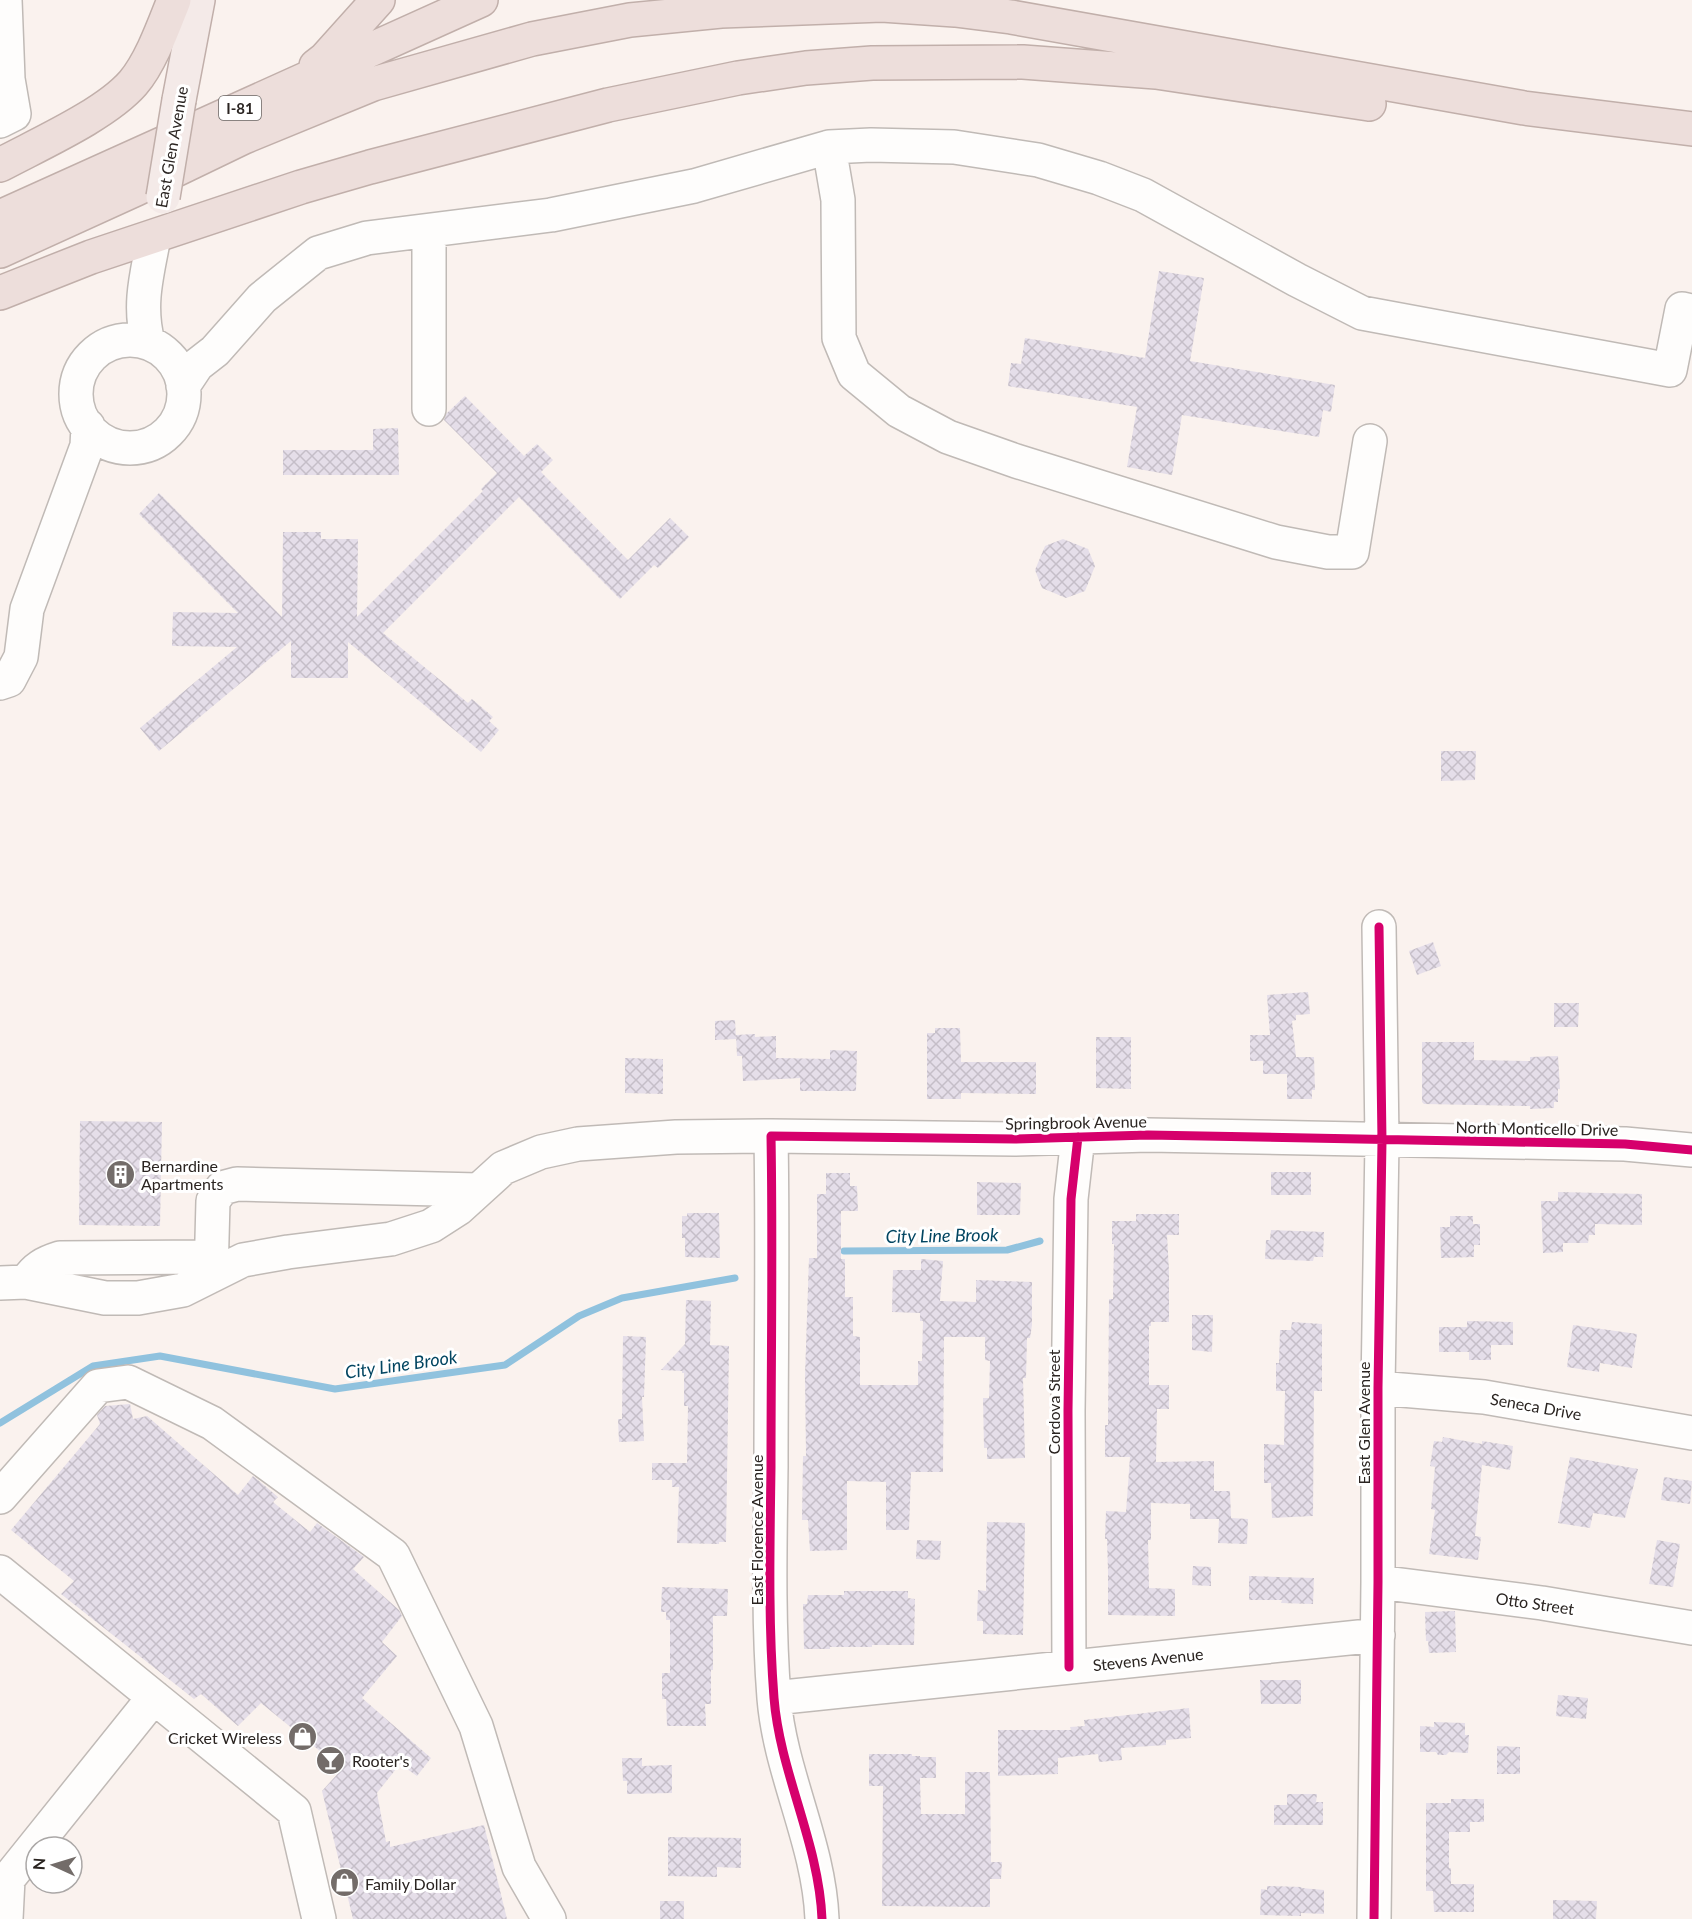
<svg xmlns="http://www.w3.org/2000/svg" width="1692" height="1919" font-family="Lato,sans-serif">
<defs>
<pattern id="building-cross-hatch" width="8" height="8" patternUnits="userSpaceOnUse" patternTransform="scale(1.5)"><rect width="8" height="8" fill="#e5dee9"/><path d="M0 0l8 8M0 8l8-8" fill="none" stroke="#c5bec8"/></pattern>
</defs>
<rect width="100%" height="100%" fill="#faf2ee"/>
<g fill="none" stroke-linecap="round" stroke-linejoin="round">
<path stroke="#90c2de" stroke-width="7" d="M 844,1251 L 1007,1250 L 1040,1241
M 0,1423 L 93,1366 L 160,1356 L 335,1389 L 505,1365 L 579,1316 L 622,1298 L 735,1278"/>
</g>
<path fill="url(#building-cross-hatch)" d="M 1159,271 L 1204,278 L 1190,361 L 1335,385 L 1331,412 L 1323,410 L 1319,437 L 1182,415 L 1172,475 L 1127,467 L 1137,407 L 1008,386 L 1011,363 L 1021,364 L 1025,338 L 1145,358 Z
M 465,396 L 524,456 L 537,444 L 553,460 L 541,472 L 628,560 L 670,518 L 689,537 L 658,568 L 654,565 L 620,599 L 519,497 L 383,633 L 468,703 L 472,699 L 493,717 L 489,721 L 499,730 L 481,752 L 348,642 L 348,678 L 291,678 L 291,641 L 159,751 L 140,728 L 237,647 L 172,646 L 173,612 L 238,613 L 139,514 L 159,493 L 282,617 L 283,532 L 321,532 L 321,539 L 358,539 L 357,617 L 483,491 L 481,489 L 497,473 L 444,420 L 446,414 Z
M 398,428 L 399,475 L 283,475 L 283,450 L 373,450 L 373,429 Z
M 1063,539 L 1088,549 L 1095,566 L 1085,591 L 1066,598 L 1042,588 L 1035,570 L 1045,546 Z
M 1441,751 L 1476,751 L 1475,780 L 1441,781 Z
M 1433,942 L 1441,966 L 1417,975 L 1409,951 Z
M 1308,992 L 1310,1014 L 1296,1015 L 1296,1020 L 1292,1021 L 1296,1057 L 1314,1057 L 1315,1090 L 1312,1090 L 1312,1099 L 1287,1099 L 1287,1074 L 1263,1074 L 1263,1061 L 1250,1061 L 1250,1035 L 1270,1035 L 1267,995 Z
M 1554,1003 L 1579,1003 L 1578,1027 L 1554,1027 Z
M 735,1020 L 736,1039 L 715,1040 L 715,1021 Z
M 935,1028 L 960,1028 L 961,1062 L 1036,1062 L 1036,1094 L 961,1093 L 961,1099 L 927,1099 L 927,1033 L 935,1033 Z
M 755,1034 L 755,1037 L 776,1036 L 776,1058 L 830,1059 L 830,1050 L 857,1051 L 856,1091 L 800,1091 L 800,1078 L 743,1081 L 742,1056 L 737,1056 L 736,1035 Z
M 1096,1037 L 1131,1037 L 1131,1089 L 1096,1088 Z
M 1422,1042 L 1474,1042 L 1474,1060 L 1530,1061 L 1530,1057 L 1558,1056 L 1560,1089 L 1558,1089 L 1558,1102 L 1554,1102 L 1554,1108 L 1530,1109 L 1530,1106 L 1424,1104 L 1422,1102 Z
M 625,1058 L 663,1059 L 663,1094 L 625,1093 Z
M 80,1121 L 162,1122 L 160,1226 L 79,1225 Z
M 1271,1172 L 1311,1172 L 1311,1195 L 1271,1195 Z
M 826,1173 L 850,1173 L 850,1186 L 857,1186 L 858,1211 L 841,1211 L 841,1259 L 845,1259 L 845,1297 L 853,1297 L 853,1336 L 860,1337 L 860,1385 L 918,1385 L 918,1361 L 922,1361 L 923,1321 L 920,1321 L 920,1313 L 892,1312 L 893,1270 L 921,1270 L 921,1259 L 943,1261 L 940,1301 L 976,1302 L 976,1280 L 1032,1282 L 1032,1325 L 1030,1338 L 1027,1338 L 1026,1378 L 1023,1378 L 1025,1458 L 987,1459 L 987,1448 L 984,1448 L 983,1398 L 989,1398 L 990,1361 L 985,1360 L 985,1337 L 944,1337 L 943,1472 L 911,1472 L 909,1530 L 886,1530 L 886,1482 L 847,1481 L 847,1550 L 810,1551 L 808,1520 L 802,1520 L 803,1456 L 806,1456 L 805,1376 L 809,1258 L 817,1258 L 817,1194 L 826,1194 Z
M 977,1182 L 1021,1183 L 1020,1215 L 977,1215 Z
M 1558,1192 L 1642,1194 L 1642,1225 L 1595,1224 L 1595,1235 L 1589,1235 L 1588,1243 L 1563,1243 L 1563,1252 L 1543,1253 L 1541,1201 L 1558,1201 Z
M 687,1213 L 719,1213 L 720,1258 L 685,1257 L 685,1238 L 682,1238 L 682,1216 L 687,1216 Z
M 1136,1214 L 1179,1214 L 1179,1235 L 1167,1235 L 1169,1271 L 1169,1322 L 1151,1322 L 1151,1326 L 1149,1326 L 1149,1385 L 1169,1385 L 1169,1409 L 1157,1409 L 1156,1462 L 1214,1461 L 1214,1491 L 1230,1491 L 1231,1518 L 1248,1519 L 1247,1544 L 1218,1543 L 1219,1519 L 1190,1519 L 1190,1504 L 1151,1503 L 1151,1540 L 1148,1540 L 1149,1588 L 1175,1589 L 1175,1616 L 1108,1615 L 1108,1571 L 1107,1539 L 1105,1539 L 1106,1511 L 1126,1512 L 1130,1457 L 1105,1457 L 1105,1425 L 1108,1425 L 1109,1299 L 1113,1299 L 1114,1244 L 1112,1244 L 1112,1221 L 1136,1221 Z
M 1450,1216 L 1473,1216 L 1473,1224 L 1480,1224 L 1480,1245 L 1474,1245 L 1474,1257 L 1441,1258 L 1440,1227 L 1450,1227 Z
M 1271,1230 L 1324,1232 L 1323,1257 L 1314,1257 L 1313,1261 L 1265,1259 L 1266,1240 L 1270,1240 Z
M 686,1300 L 711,1301 L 710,1345 L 729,1346 L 726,1542 L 719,1542 L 719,1544 L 677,1543 L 679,1487 L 672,1487 L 672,1480 L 652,1480 L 652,1463 L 687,1463 L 688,1406 L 684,1406 L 684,1373 L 682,1373 L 682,1371 L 661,1370 L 685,1344 Z
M 1192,1315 L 1213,1315 L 1212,1352 L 1192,1350 Z
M 1467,1321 L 1513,1322 L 1513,1345 L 1491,1345 L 1491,1360 L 1469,1360 L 1469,1352 L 1439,1352 L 1439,1327 L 1467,1327 Z
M 1292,1322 L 1322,1324 L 1322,1391 L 1314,1391 L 1313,1516 L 1272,1518 L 1271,1483 L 1264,1483 L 1264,1444 L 1284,1445 L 1285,1391 L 1276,1391 L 1276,1363 L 1279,1363 L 1280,1330 L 1291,1330 Z
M 1573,1325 L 1637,1334 L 1632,1368 L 1600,1363 L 1599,1372 L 1567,1367 Z
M 623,1336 L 646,1337 L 644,1397 L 642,1397 L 644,1441 L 619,1442 L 618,1419 L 622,1419 Z
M 130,1404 L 133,1419 L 147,1416 L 238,1495 L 253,1476 L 278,1497 L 273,1502 L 310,1532 L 317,1523 L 364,1557 L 353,1569 L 399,1610 L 402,1616 L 382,1642 L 397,1656 L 362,1698 L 431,1758 L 417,1776 L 400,1764 L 377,1793 L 386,1842 L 390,1841 L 390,1847 L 484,1825 L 507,1919 L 353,1919 L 322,1791 L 342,1769 L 261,1703 L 238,1726 L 201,1694 L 194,1699 L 61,1594 L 74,1581 L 11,1530 L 100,1424 L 97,1415 L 105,1406 Z
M 1443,1437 L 1482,1444 L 1482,1441 L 1513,1446 L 1510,1470 L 1482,1465 L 1475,1536 L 1481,1537 L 1478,1560 L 1429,1554 L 1435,1510 L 1431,1509 L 1435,1467 L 1430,1466 L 1434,1441 L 1442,1442 Z
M 1570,1457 L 1638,1469 L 1625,1518 L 1593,1513 L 1590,1528 L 1558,1523 Z
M 1664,1477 L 1692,1481 L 1690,1504 L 1661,1500 Z
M 987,1522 L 1025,1523 L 1023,1635 L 983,1634 L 983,1621 L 977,1621 L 978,1590 L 986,1591 Z
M 917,1540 L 941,1541 L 940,1560 L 916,1559 Z
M 1657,1540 L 1680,1544 L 1673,1587 L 1649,1584 Z
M 1193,1566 L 1211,1567 L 1211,1586 L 1192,1585 Z
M 1249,1576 L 1314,1578 L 1313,1604 L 1281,1603 L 1282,1600 L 1249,1600 Z
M 662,1587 L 728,1589 L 727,1616 L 713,1616 L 713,1670 L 711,1670 L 711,1704 L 705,1704 L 706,1726 L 667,1726 L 666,1699 L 662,1699 L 662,1673 L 670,1673 L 670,1620 L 666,1620 L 666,1612 L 661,1612 Z
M 844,1591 L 908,1591 L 908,1598 L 915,1599 L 914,1645 L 872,1645 L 872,1647 L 830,1647 L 830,1649 L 804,1649 L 803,1604 L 807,1604 L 808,1595 L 844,1595 Z
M 1455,1611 L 1456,1652 L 1429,1653 L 1428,1641 L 1426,1641 L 1425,1612 Z
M 1260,1680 L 1301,1680 L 1301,1704 L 1261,1704 Z
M 1558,1695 L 1588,1698 L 1586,1719 L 1556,1716 Z
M 1189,1708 L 1191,1738 L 1166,1740 L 1166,1745 L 1121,1748 L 1122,1760 L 1099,1762 L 1098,1754 L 1058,1758 L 1058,1774 L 998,1776 L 998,1730 L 1071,1730 L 1070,1727 L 1085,1726 L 1084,1720 Z
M 1434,1722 L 1465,1723 L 1465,1735 L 1469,1735 L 1468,1753 L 1449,1752 L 1446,1755 L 1438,1755 L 1436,1752 L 1420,1752 L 1420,1726 L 1434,1727 Z
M 1497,1746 L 1520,1747 L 1520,1774 L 1497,1774 Z
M 869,1754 L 912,1754 L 912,1756 L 920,1756 L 920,1757 L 936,1757 L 936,1778 L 920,1778 L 921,1814 L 965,1814 L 965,1772 L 990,1772 L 991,1862 L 1002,1862 L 1001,1879 L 990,1879 L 990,1907 L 882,1906 L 883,1786 L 869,1786 Z
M 622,1758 L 642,1758 L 642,1766 L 672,1765 L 672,1793 L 627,1794 L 627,1781 L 623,1781 Z
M 1287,1794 L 1317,1794 L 1316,1802 L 1323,1802 L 1323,1825 L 1274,1825 L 1274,1805 L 1287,1805 Z
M 1451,1799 L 1484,1799 L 1484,1822 L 1470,1822 L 1470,1832 L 1449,1832 L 1449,1868 L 1451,1868 L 1451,1884 L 1474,1884 L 1474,1912 L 1434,1912 L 1433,1891 L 1426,1891 L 1426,1803 L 1451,1803 Z
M 668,1837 L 741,1838 L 741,1868 L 717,1867 L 717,1877 L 668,1876 Z
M 1267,1886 L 1302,1887 L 1301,1888 L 1324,1890 L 1324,1914 L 1301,1913 L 1301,1916 L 1260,1915 L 1261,1889 L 1267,1890 Z
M 1553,1900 L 1597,1901 L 1596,1919 L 1553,1919 Z
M 660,1901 L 684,1901 L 684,1919 L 660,1919 Z"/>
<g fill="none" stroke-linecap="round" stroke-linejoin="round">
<defs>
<path id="minor" d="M 0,121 L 14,114 L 8,79 L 5,0
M 829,147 L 838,200 L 839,338 L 854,374 L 899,411 L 948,437 L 1016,461 L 1276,542 L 1328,552 L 1352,552 L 1370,441
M 429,231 L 429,409
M76 394a54 54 0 1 1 108 0a54 54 0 1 1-108 0Z
M 148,342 C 138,305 147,274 154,237
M 183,386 L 197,365 L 215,351 L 262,298 L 318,253 L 367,238 L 551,215 L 694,186 L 829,147 L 871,145 L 954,147 L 1038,160 L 1099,178 L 1143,195 L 1297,280 L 1362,313 L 1670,370 L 1682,309 L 1692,311
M 0,683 L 9,680 L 21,657 L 27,609 L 87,446 L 88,426
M 771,1136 C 773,1246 771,1356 771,1467 C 770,1543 768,1621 774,1698 C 780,1773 819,1843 822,1919
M 211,1276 L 213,1201 L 222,1188 L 237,1184 L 478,1190
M 26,1282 C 35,1268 44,1263 60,1258 L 211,1257
M 0,1283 L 26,1282 L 105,1298 L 138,1298 L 183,1290 L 243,1260 L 288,1252 L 391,1239 L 431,1226 L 459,1208 L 503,1168 L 541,1152 L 578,1144 L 676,1137 L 771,1136 L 1015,1139 L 1148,1135 L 1625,1144 L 1692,1150
M 1378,1388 L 1484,1397 L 1692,1433
M 0,1497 L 98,1386 L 128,1382 L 212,1423 L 393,1555 L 476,1726 L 519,1867 L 549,1919
M 0,1572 L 294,1811 L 319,1919
M 1378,1582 L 1542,1603 L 1692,1628
M 1069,1667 L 1068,1411 L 1071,1199 L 1078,1137
M 774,1698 L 1378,1635
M 6,1919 L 8,1879 L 154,1697
M 1374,1919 L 1378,1582 L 1378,1388 L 1382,1141 L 1379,927"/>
<path id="major" d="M 179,100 L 198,0"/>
<path id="highway" d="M 316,66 L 325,59 L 378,0
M 0,165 C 39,144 105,115 133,83 C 151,62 164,25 174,0
M 0,217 L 481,0
M 0,251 L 136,189 L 244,137 L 373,84 L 532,39 L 630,20 L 721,11 L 882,5 L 955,10 L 1011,17 L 1524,108 L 1692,129
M 0,293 L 91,257 L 301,187 L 370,167 L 608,105 L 738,78 L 806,68 L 872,63 L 1023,62 L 1156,72 L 1369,104"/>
</defs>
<use href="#minor" stroke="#c0bab6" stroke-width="36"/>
<use href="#major" stroke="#c1afaa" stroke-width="36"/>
<use href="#highway" stroke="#c1afaa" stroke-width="36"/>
<use href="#minor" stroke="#fefdfc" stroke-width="33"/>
<use href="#major" stroke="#f4eae8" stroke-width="33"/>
<use href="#highway" stroke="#eddedb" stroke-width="33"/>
<defs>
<path id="major-bridge" d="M 163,197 L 179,100"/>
</defs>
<use href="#major-bridge" stroke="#c1afaa" stroke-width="36" stroke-linecap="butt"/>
<use href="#major-bridge" stroke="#f4eae8" stroke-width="33"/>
<defs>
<path id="cycleway" d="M 1069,1667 L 1068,1411 L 1071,1199 L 1078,1137
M 822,1919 C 819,1843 780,1773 774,1698 C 768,1621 770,1543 771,1467 C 771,1356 773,1246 771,1136 L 1015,1139 L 1148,1135 L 1625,1144 L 1692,1150
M 1374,1919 L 1378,1582 L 1378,1388 L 1382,1141 L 1379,927"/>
</defs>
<use href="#cycleway" stroke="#fff" stroke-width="13"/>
<use href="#cycleway" stroke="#d6006c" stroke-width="9"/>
</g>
<defs>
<symbol id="building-disc" viewBox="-11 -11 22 22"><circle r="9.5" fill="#736c69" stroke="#fff"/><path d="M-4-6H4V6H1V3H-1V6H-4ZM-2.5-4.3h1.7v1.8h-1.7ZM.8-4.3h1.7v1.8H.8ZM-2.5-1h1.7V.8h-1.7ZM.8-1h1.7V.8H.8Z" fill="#fff"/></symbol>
<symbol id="shop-disc" viewBox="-11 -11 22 22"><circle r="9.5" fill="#736c69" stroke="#fff"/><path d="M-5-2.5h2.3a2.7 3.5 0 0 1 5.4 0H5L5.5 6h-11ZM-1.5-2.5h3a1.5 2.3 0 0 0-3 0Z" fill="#fff"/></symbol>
<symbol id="bar-disc" viewBox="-11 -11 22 22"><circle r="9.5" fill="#736c69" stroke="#fff"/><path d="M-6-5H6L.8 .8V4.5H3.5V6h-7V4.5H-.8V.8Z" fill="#fff"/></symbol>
</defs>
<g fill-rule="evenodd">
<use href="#building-disc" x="104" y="1158" width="33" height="33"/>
<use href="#shop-disc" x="286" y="1720" width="33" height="33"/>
<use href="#bar-disc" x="314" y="1744" width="33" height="33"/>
<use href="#shop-disc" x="328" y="1866" width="33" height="33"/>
</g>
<g text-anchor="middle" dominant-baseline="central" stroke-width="6" stroke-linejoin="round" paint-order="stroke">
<rect fill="#fff" stroke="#6a6664" stroke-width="1.5" x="219" y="96" width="42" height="24" rx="4.5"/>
<g font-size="15" font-weight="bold" fill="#2a2421">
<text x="240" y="108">I-81</text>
</g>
<g font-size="16" fill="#2a2421" stroke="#fff">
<text transform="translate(171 147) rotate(-80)">East Glen Avenue</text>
<text transform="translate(1076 1122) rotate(-1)">Springbrook Avenue</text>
<text transform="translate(1537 1128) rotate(1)">North Monticello Drive</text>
<text transform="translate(1053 1402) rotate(-90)">Cordova Street</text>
<text transform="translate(1536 1406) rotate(10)">Seneca Drive</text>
<text transform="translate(1363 1423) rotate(-90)">East Glen Avenue</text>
<text transform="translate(756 1530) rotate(-90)">East Florence Avenue</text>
<text transform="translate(1535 1603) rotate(8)">Otto Street</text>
<text transform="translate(1148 1659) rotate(-6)">Stevens Avenue</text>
</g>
<g font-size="16" fill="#2a2421" stroke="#fff" text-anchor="start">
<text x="141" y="1165">Bernardine<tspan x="141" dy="18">Apartments</tspan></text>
<text x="282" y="1737" text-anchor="end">Cricket Wireless</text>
<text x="352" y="1760">Rooter's</text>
<text x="365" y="1883">Family Dollar</text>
</g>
<g font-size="18" font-style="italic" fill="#024561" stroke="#fff">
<text transform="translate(942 1235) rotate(-1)">City Line Brook</text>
<text transform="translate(401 1364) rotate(-8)">City Line Brook</text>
</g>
</g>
<g transform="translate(54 1865) rotate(274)"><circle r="28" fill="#ffffff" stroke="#aaa7a6" stroke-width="1.5"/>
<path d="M0-4.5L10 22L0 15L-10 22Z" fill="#736c69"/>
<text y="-9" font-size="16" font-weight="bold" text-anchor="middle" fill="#2a2421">N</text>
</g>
</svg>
